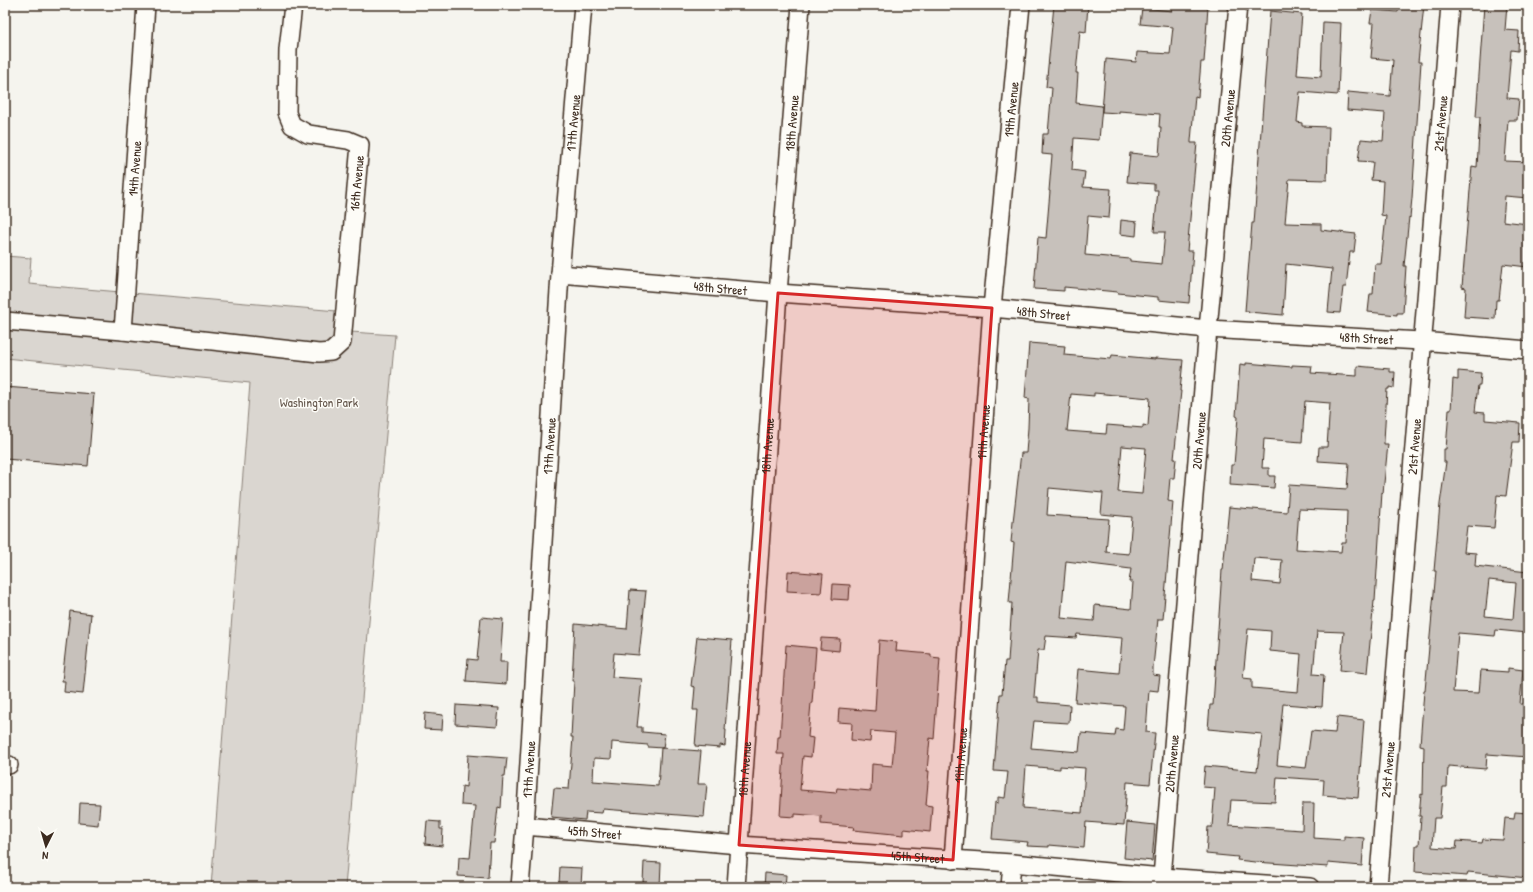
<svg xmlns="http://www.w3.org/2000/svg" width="1533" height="892" font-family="'Patrick Hand',sans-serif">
<rect width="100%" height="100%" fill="#f5f4ee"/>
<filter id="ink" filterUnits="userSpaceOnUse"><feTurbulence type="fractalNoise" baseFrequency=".025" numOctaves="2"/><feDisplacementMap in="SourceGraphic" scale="8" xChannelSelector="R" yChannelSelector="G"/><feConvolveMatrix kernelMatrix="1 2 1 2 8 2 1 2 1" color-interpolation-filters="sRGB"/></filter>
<g filter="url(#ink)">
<path fill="#dad6d0" stroke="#8a8077" d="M 5,256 L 31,258 L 29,284 L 337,311 L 336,331 L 395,335 L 345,887 L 211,887 L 250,383 L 5,358 Z"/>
<path fill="#c7c1bb" stroke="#3b2a1e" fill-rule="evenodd" d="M 1054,5 L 1088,5 L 1086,32 L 1080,31 L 1076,73 L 1078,73 L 1076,103 L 1102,106 L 1099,140 L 1074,138 L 1072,170 L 1085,172 L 1083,187 L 1111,189 L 1109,218 L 1088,216 L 1085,255 L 1130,259 L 1130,261 L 1162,264 L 1165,232 L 1154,232 L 1158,190 L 1154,190 L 1154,184 L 1127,182 L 1130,153 L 1159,156 L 1161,127 L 1159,127 L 1160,114 L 1119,111 L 1119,113 L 1102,112 L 1106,59 L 1136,62 L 1137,52 L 1170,54 L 1173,27 L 1140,24 L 1142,8 L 1172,11 L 1172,5 L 1195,5 L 1208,7 L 1204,62 L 1201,62 L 1198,97 L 1195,96 L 1191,141 L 1191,143 L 1197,143 L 1187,251 L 1193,251 L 1189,303 L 1158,300 L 1158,297 L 1118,293 L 1118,292 L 1064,287 L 1064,291 L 1034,289 L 1038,237 L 1046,238 L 1050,191 L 1049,191 L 1052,155 L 1042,154 L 1043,134 L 1048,134 L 1052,88 L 1046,87 Z
M 1399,5 L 1424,5 L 1418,62 L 1421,62 L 1412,198 L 1410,218 L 1409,217 L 1404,266 L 1406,266 L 1403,313 L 1397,313 L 1397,315 L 1368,312 L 1370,294 L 1373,294 L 1375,264 L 1381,264 L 1386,216 L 1381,215 L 1383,181 L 1371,180 L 1373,162 L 1358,161 L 1361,139 L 1383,141 L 1385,113 L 1347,110 L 1348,92 L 1390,96 L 1393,60 L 1371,58 L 1374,23 L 1370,23 L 1372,10 L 1398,12 Z
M 1484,5 L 1507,5 L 1505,30 L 1519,31 L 1518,51 L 1511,50 L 1507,98 L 1519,99 L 1517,120 L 1508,120 L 1505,161 L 1528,162 L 1528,198 L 1505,196 L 1503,221 L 1528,224 L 1527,267 L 1503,264 L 1499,300 L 1496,300 L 1495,319 L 1464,317 L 1466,288 L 1462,287 L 1472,166 L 1477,167 L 1480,117 L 1476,117 Z
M 1270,11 L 1302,14 L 1297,75 L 1321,77 L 1323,22 L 1341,23 L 1338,95 L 1300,92 L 1297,122 L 1302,123 L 1302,126 L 1329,127 L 1327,180 L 1289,179 L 1285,223 L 1321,224 L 1321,230 L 1356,234 L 1354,252 L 1350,252 L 1346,287 L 1343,287 L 1340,313 L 1328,312 L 1332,269 L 1286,264 L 1283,315 L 1248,312 L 1249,311 L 1245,311 L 1252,223 L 1254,223 Z
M 1121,220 L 1137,222 L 1136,236 L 1120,234 Z
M 1029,343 L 1065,346 L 1064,355 L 1111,359 L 1112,355 L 1155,359 L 1155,358 L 1183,360 L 1180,391 L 1181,391 L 1174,459 L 1176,459 L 1174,478 L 1170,478 L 1168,501 L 1173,502 L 1163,619 L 1158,619 L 1153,667 L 1153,675 L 1160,676 L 1158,691 L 1149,690 L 1146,732 L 1155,733 L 1150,784 L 1127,782 L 1124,825 L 1086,822 L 1084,848 L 1049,845 L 1049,847 L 1027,846 L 1028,842 L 992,839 L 995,802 L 998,803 L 998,797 L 1005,798 L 1008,772 L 994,771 L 1000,694 L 1002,694 L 1005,661 L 1008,661 L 1012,603 L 1009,603 L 1014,543 L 1011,542 L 1013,522 L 1021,453 L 1026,453 L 1028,428 L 1029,399 L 1025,398 ZM 1094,393 L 1150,398 L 1148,426 L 1143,425 L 1143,428 L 1107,425 L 1106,434 L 1067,431 L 1071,394 L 1094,396 ZM 1122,446 L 1146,448 L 1142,494 L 1118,492 ZM 1049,488 L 1103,493 L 1101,514 L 1132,517 L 1129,554 L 1106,552 L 1109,519 L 1047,515 ZM 1066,561 L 1131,569 L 1129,582 L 1133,582 L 1131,609 L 1095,605 L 1094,621 L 1061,618 ZM 1077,634 L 1122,638 L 1119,673 L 1078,669 L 1075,702 L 1125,706 L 1123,730 L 1116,729 L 1115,736 L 1081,733 L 1079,752 L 1031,748 L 1034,721 L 1069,723 L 1070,705 L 1038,702 L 1038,697 L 1034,697 L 1038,650 L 1044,650 L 1046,636 L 1076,638 ZM 1026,766 L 1060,769 L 1060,766 L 1085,768 L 1082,813 L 1023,808 Z
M 1246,363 L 1292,367 L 1292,365 L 1312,366 L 1311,373 L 1357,376 L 1357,366 L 1390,369 L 1390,372 L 1395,372 L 1394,388 L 1389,387 L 1389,389 L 1387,389 L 1384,441 L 1384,444 L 1388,444 L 1383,493 L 1382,492 L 1375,601 L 1374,601 L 1367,673 L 1340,670 L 1344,632 L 1317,631 L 1313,674 L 1324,675 L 1322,707 L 1283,704 L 1277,765 L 1306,768 L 1311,731 L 1335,733 L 1337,717 L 1364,720 L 1358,798 L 1323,795 L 1324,780 L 1277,777 L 1275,802 L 1231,800 L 1229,825 L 1302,830 L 1303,803 L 1314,803 L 1313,838 L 1344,840 L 1344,836 L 1364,838 L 1362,866 L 1328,863 L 1328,867 L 1255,862 L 1237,860 L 1238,857 L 1206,854 L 1208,827 L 1212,827 L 1215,788 L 1203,787 L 1205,766 L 1257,771 L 1262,734 L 1208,729 L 1210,705 L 1213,705 L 1222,570 L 1223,570 L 1229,507 L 1287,512 L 1289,485 L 1347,489 L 1349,463 L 1318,461 L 1319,447 L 1327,447 L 1330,403 L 1305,401 L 1302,442 L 1264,439 L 1262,468 L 1269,468 L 1269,476 L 1275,476 L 1274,488 L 1230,485 L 1231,465 L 1234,465 L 1238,417 L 1236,416 L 1240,364 L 1246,365 ZM 1299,509 L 1347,511 L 1346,543 L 1342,543 L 1341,552 L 1296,549 ZM 1254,558 L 1282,560 L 1280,584 L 1252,581 ZM 1248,629 L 1271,631 L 1270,651 L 1301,654 L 1298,692 L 1252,688 L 1252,679 L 1243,678 Z
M 1458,371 L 1481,373 L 1480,385 L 1478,385 L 1475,412 L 1485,413 L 1485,420 L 1520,423 L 1519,442 L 1513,442 L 1506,496 L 1497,495 L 1494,528 L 1467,526 L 1464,552 L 1476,553 L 1475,566 L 1528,572 L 1528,619 L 1527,633 L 1496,630 L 1495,636 L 1458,633 L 1453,692 L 1479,693 L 1481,670 L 1508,672 L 1508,668 L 1523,670 L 1520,704 L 1528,704 L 1526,732 L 1528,732 L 1528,757 L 1487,754 L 1486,769 L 1448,766 L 1447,787 L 1443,787 L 1440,818 L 1434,818 L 1432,847 L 1456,849 L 1457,841 L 1482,843 L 1483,839 L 1503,840 L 1505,818 L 1514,819 L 1515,812 L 1528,813 L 1528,878 L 1468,872 L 1467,876 L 1415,872 L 1416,845 L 1419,845 L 1421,816 L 1419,816 L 1421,794 L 1423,795 L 1424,746 L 1420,745 L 1424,691 L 1425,691 L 1436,571 L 1434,571 L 1440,504 L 1446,462 L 1444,462 L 1444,449 L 1446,449 L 1449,410 L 1451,410 L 1453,379 L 1458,380 ZM 1489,580 L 1516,583 L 1513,619 L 1485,616 Z
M 5,387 L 94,394 L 88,466 L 5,459 Z
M 788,571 L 823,574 L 821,593 L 787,591 Z
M 833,584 L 850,585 L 849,600 L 832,599 Z
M 630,590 L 646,591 L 639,655 L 614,653 L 612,677 L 642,679 L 637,727 L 642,727 L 642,732 L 665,734 L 663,748 L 648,747 L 648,745 L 612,742 L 611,759 L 594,758 L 593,781 L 658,786 L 661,748 L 701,751 L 698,784 L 707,784 L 704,817 L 603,809 L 602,813 L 586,812 L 585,820 L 551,817 L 554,788 L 569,789 L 573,737 L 571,737 L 574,681 L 572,681 L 575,624 L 627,629 Z
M 70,611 L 91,614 L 83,694 L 64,692 L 65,681 L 62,681 Z
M 481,617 L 503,619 L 500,662 L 507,662 L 506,684 L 466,681 L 468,659 L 477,660 Z
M 697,637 L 732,640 L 725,730 L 726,730 L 725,746 L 720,745 L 720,748 L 695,746 L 698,710 L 693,710 L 695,687 L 691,686 Z
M 821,638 L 840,639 L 839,651 L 820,649 Z
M 879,640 L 897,642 L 896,651 L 931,654 L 931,657 L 940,658 L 934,739 L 930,738 L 927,771 L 929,771 L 926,805 L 932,806 L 930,832 L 904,829 L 904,835 L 853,830 L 854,827 L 821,824 L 821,816 L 795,814 L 795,817 L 780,816 L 784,754 L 777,754 L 778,737 L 780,737 L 786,645 L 816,648 L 812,703 L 811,703 L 808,737 L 813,738 L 811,757 L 803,756 L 800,790 L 836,793 L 837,788 L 871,791 L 872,764 L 892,766 L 895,733 L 871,731 L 870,742 L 851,740 L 852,723 L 838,722 L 839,708 L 875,711 Z
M 456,705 L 499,708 L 497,727 L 455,724 Z
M 425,713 L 443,715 L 442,730 L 424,729 Z
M 468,755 L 507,758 L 505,776 L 503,776 L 501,808 L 498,807 L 494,843 L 490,843 L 488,878 L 458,876 L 459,857 L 470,858 L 475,806 L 461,805 L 462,786 L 466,787 Z
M 80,803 L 100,804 L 98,825 L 79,823 Z
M 427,821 L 440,822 L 440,829 L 443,829 L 442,846 L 425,844 Z
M 1127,822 L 1155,825 L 1152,861 L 1124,858 Z
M 644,862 L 661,863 L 660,887 L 644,887 L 644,882 L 643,882 Z
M 560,867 L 582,868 L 581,886 L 559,884 Z
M 765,873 L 786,875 L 785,887 L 764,887 Z"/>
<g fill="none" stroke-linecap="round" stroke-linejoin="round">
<defs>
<g id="minor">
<path id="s1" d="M 560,274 L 778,293 L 992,308 L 1208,329 L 1421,341 L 1528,350"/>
<path id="s2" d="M 5,321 L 123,331 L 319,353 L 331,352 L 342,342 L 360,145 L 348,140 L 308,134 L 292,125 L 287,113 L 288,50 L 293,5"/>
<path id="s3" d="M 123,331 L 146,5"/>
<path d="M 5,765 L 9,765"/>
<path id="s4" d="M 525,826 L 739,845 L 1012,863 L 1162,877 L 1310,887"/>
<path id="s5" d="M 953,860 L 992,308 L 1021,5"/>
<path id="s6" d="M 1162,877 L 1208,329 L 1238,5"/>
<path id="s7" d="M 520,887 L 525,826 L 560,274 L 583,5"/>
<path id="s8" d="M 736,887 L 778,293 L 801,5"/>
<path d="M 1010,887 L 1012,863"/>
<path id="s9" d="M 1378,887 L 1450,5"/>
</g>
</defs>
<use href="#minor" stroke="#3b2a1e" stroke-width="20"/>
<use href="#minor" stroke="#fdfcf7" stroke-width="17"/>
</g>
</g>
<path fill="#d62828" fill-opacity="0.2" stroke="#d62828" stroke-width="3" stroke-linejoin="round" d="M 778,293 L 992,308 L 953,860 L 739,845 Z"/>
<g text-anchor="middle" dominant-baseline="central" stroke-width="3" stroke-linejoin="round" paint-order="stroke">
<g font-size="13" fill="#3b2a1e" stroke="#fdfcf7">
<text stroke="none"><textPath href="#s5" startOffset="753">19th Avenue</textPath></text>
<text stroke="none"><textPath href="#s6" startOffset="762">20th Avenue</textPath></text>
<text stroke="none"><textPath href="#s7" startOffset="766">17th Avenue</textPath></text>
<text stroke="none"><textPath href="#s8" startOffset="766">18th Avenue</textPath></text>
<text stroke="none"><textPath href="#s9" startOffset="766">21st Avenue</textPath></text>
<text stroke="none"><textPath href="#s3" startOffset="163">14th Avenue</textPath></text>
<text stroke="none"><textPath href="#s2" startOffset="502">16th Avenue</textPath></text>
<text stroke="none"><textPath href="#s1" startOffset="161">48th Street</textPath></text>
<text stroke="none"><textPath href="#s1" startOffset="485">48th Street</textPath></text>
<text stroke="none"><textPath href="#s1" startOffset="809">48th Street</textPath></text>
<text stroke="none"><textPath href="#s5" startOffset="429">19th Avenue</textPath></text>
<text stroke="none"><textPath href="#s6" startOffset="438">20th Avenue</textPath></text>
<text stroke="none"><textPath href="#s7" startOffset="442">17th Avenue</textPath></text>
<text stroke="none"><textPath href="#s8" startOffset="442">18th Avenue</textPath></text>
<text stroke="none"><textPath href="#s9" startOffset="442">21st Avenue</textPath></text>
<text stroke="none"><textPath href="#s5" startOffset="105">19th Avenue</textPath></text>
<text stroke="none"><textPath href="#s6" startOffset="114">20th Avenue</textPath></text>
<text stroke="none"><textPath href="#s7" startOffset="118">17th Avenue</textPath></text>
<text stroke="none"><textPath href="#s8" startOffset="118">18th Avenue</textPath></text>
<text stroke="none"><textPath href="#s9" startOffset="118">21st Avenue</textPath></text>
<text stroke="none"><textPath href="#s4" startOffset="70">45th Street</textPath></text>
<text stroke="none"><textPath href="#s4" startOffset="394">45th Street</textPath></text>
</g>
<g font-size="13" fill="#63554a" stroke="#fdfcf7">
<text x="319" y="402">Washington Park</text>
</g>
</g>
<rect width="1533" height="892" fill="none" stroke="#fdfcf7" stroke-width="20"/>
<rect x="10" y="10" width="1513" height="872" fill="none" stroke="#3b2a1e" stroke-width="1.5" filter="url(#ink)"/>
<g transform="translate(46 846) rotate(185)" stroke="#fdfcf7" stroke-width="3" paint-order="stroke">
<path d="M0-3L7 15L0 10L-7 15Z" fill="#3b2a1e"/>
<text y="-6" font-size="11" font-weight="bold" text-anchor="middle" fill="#3b2a1e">N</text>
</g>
</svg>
